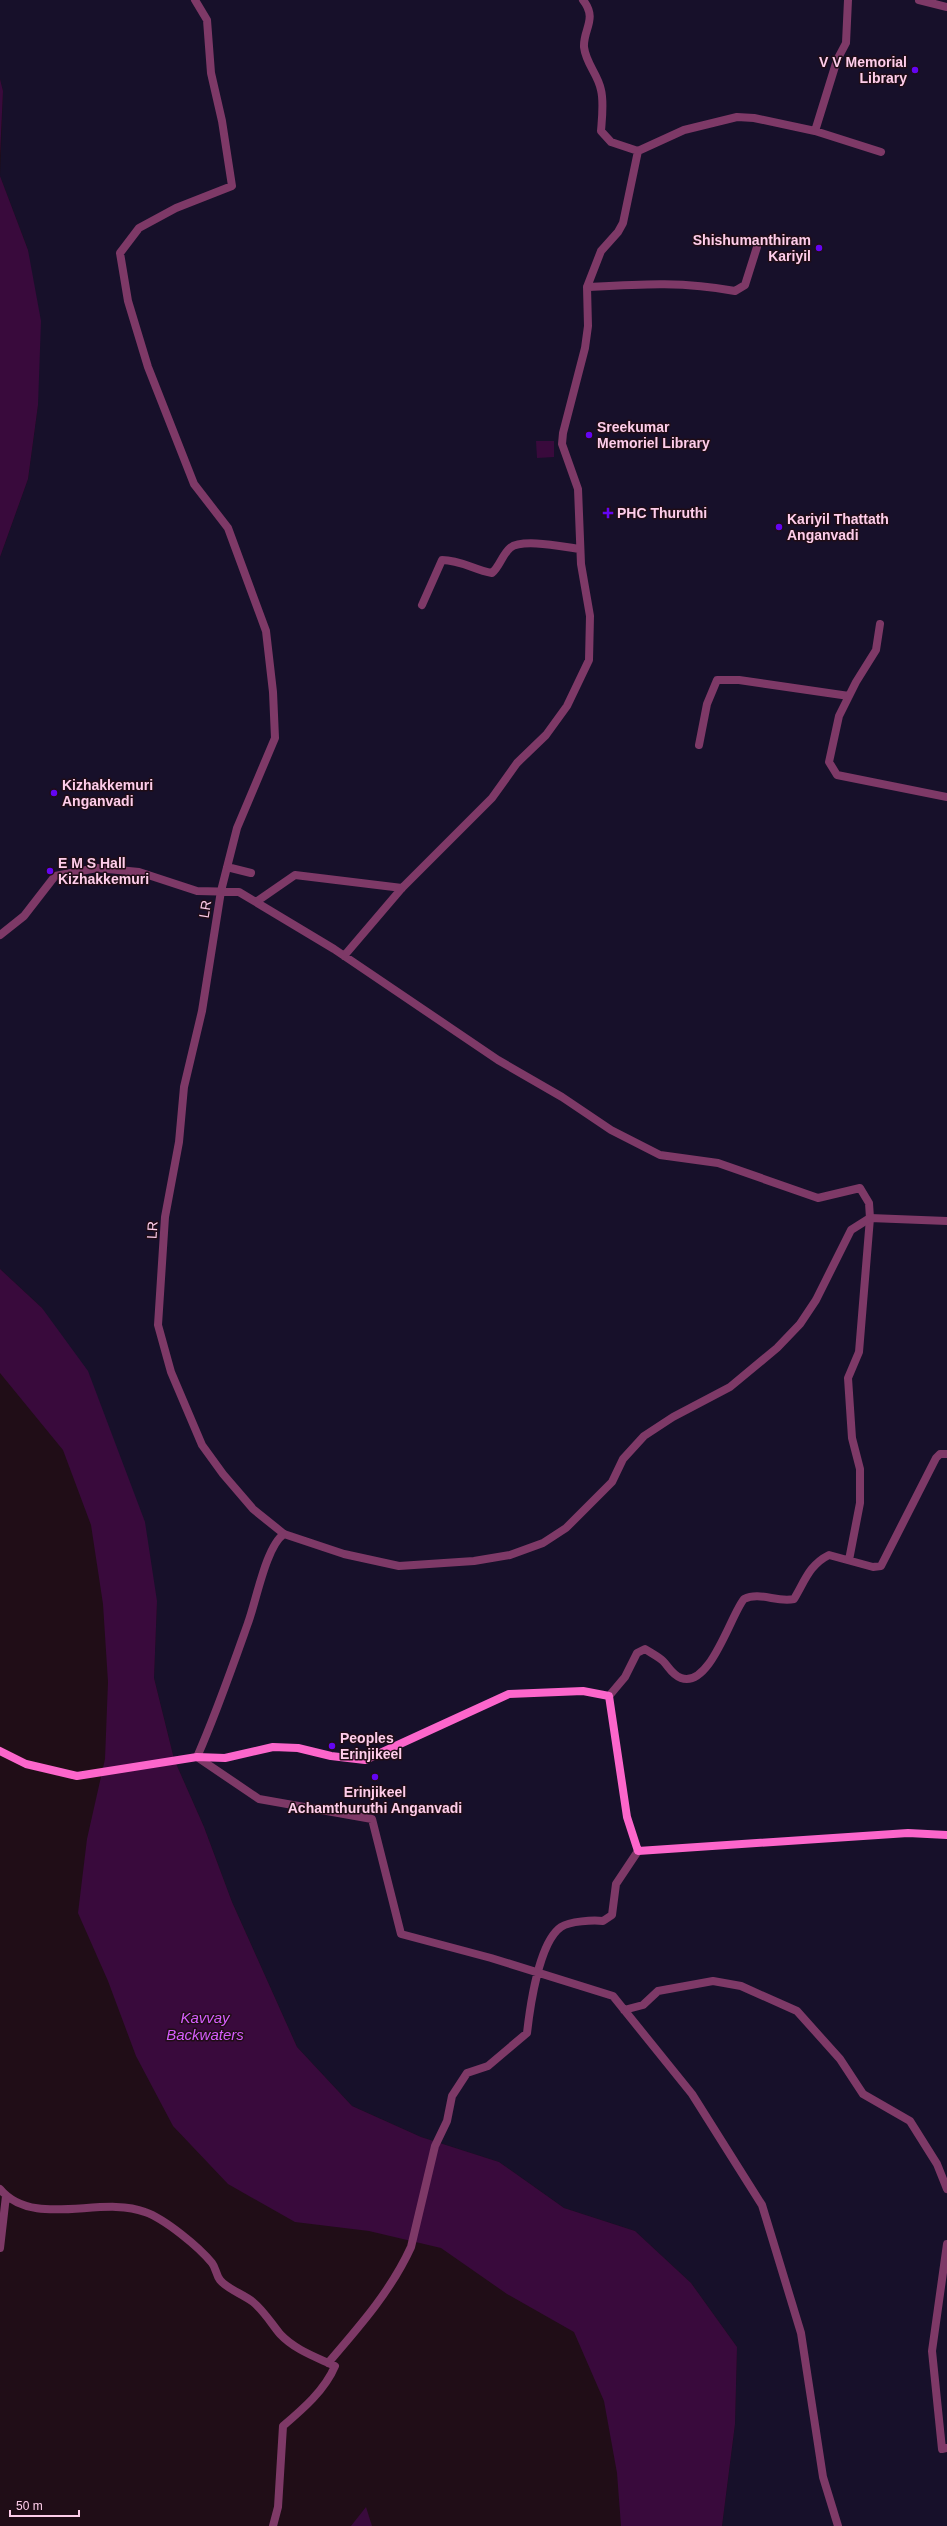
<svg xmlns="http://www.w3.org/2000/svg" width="947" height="2526" font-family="Helvetica,sans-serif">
<rect width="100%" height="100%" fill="#200d17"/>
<path fill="#17102a" d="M 0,0 L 947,0 L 947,2526 L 722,2526 L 735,2424 L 737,2347 L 691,2283 L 635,2231 L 564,2208 L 499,2162 L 421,2137 L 352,2106 L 297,2047 L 232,1902 L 204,1827 L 174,1759 L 154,1678 L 157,1601 L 42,1308 L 0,1269 L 0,557 L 28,479 L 38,405 L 28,250 L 0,176 L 3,91 L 0,79 Z"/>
<path fill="#390a3c" d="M 0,79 L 3,91 L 0,156 Z
M 0,176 L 28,250 L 41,321 L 38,405 L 28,479 L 0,557 Z
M 536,441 L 554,441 L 554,457 L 537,458 Z
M 0,1269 L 42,1308 L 88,1371 L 145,1522 L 157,1601 L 154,1678 L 174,1759 L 204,1827 L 232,1902 L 297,2047 L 352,2106 L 421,2137 L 499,2162 L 564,2208 L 635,2231 L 691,2283 L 737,2347 L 735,2424 L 722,2526 L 621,2526 L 617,2473 L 604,2401 L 574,2332 L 507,2294 L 441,2248 L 369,2231 L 295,2222 L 228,2184 L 173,2126 L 136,2056 L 108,1981 L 78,1913 L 87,1839 L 105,1759 L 108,1682 L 103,1604 L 91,1525 L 63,1450 L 0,1373 Z
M 366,2507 L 372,2526 L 351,2526 Z"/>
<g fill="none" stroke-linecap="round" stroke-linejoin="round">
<path stroke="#7e3967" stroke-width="8" d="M 195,0 L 207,20 L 211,73 L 222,121 L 232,186 L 176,208 L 139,228 L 120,253 L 128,301 L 148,367 L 194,484 L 228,528 L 266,631 L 273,692 L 275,738 L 237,828 L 221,891 L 202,1011 L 184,1087 L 179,1142 L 165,1217 L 158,1325 L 171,1372 L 202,1445 L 223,1474 L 253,1509 L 284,1534
M 583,0 C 598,19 583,29 584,47 C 586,64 598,74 601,90 C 604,102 602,118 601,131 L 611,142 L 638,151
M 919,0 L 947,7
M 815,131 L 881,152
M 587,287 C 640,284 683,281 735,291 L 745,285 L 757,247
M 422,605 L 442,560 C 461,560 474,570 492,573 C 500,566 502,555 510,548 C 522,538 564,547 580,549
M 880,624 L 876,650 L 856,682 L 839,716 L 829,762 L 837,775 L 947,797
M 699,745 L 707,704 L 717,680 L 739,680 L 849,696
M 227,867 L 251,873
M 256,902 L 295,875 L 402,888
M 0,935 L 24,916 L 55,876 L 97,868 L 139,872 L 197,891 L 239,892 L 334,949 L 498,1060 L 562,1097 L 611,1130 L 660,1155 L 718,1163 L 818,1198 L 860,1188 L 869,1203 L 870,1218 L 859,1352 L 848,1378 L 852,1438 L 860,1469 L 860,1503 L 849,1560
M 344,956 L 402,888 L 492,798 L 517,763 L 546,735 L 567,706 L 589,660 L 590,616 L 581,564 L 578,489 L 562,444 L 563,433 L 585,348 L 588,326 L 587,287 L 601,251 L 618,232 L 623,223 L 638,151 L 684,130 L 737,117 L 754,118 L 815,131 L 837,60 L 846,43 L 848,0
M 609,1696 L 625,1677 L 637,1653 L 645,1649 C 651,1653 659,1657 663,1661 C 670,1668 671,1674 681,1678 C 710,1689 731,1614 744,1599 C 760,1591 777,1603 794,1599 C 805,1581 809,1565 829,1555 L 873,1567 L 881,1566 L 936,1458 L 940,1454 L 947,1454
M 197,1757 L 259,1799 L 372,1819 L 401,1934 L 491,1958 L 613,1996 L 692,2094 L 762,2205 L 801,2333 L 823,2477 L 838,2526
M 624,2010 L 643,2005 L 658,1991 L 713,1981 L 741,1986 L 797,2011 L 840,2059 L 863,2094 L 910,2121 L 937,2164 L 947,2189
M 0,2189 C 33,2229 102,2195 145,2212 C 165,2219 199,2247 212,2263 C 216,2268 216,2275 220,2280 C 227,2289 243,2294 253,2302 C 264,2311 271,2323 280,2334 C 295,2350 316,2357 335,2366 C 325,2390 303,2409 283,2426 L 278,2507 L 273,2526
M 947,2244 L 932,2351 L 942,2449 L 947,2448
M 0,2248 L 6,2196
M 328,2363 C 359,2327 391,2291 411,2247 L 435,2146 L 447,2121 L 452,2096 L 467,2073 L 488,2066 L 527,2033 C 530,2007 539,1942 561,1927 C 570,1921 593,1920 603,1921 L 612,1915 L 616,1884 L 638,1851"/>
<path stroke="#7e3967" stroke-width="8" d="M 197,1757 C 216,1714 232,1668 248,1623 C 256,1602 266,1546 284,1534 L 344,1554 L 399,1566 L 474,1561 L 510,1555 L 543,1543 L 566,1528 L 612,1482 L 623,1459 L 644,1436 L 673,1417 L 730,1387 L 777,1348 L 800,1324 L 816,1300 L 851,1230 L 870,1218 L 947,1221"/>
<path stroke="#fc66cb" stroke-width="8" d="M 0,1751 L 26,1764 L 77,1776 L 197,1757 L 225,1758 L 273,1747 L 298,1748 L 331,1756 L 365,1760 L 509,1694 L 583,1691 L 609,1696 L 627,1817 L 638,1851 L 908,1833 L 947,1835"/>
</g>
<g fill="#6405f2" stroke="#200d17" stroke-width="1.5">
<circle cx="915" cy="70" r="4"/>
<circle cx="819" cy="248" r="4"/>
<circle cx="589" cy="435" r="4"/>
<path d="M606 507h4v4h4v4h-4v4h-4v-4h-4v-4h4z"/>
<circle cx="779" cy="527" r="4"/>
<circle cx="54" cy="793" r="4"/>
<circle cx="50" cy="871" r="4"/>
<circle cx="332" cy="1746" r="4"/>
<circle cx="375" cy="1777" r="4"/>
</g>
<g text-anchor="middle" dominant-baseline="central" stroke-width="3" stroke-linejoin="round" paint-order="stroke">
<g font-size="14" font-weight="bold" fill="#fecdea" stroke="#200d17" text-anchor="start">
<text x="907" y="62" text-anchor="end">V V Memorial<tspan x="907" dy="16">Library</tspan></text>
<text x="811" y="240" text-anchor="end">Shishumanthiram<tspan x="811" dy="16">Kariyil</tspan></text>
<text x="597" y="427">Sreekumar<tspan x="597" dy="16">Memoriel Library</tspan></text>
<text x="617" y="513">PHC Thuruthi</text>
<text x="787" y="519">Kariyil Thattath<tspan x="787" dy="16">Anganvadi</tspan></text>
<text x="62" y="785">Kizhakkemuri<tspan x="62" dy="16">Anganvadi</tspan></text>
<text x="58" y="863">E M S Hall<tspan x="58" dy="16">Kizhakkemuri</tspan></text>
<text x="340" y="1738">Peoples<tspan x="340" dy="16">Erinjikeel</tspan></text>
<text x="375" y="1792" text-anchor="middle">Erinjikeel<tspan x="375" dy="16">Achamthuruthi Anganvadi</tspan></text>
</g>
<g font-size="14" fill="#fecdea" stroke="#200d17">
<text transform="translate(205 909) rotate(-81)">LR</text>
<text transform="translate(152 1230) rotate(-87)">LR</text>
</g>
<g font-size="15" font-style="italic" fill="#d65dfc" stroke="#200d17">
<text x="205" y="2017">Kavvay<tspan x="205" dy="17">Backwaters</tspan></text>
</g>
</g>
<path d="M10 2510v6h69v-6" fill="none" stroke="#fecdea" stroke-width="2"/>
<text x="16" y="2510" font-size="12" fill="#fecdea" stroke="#200d17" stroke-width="3" paint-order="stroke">50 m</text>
</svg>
